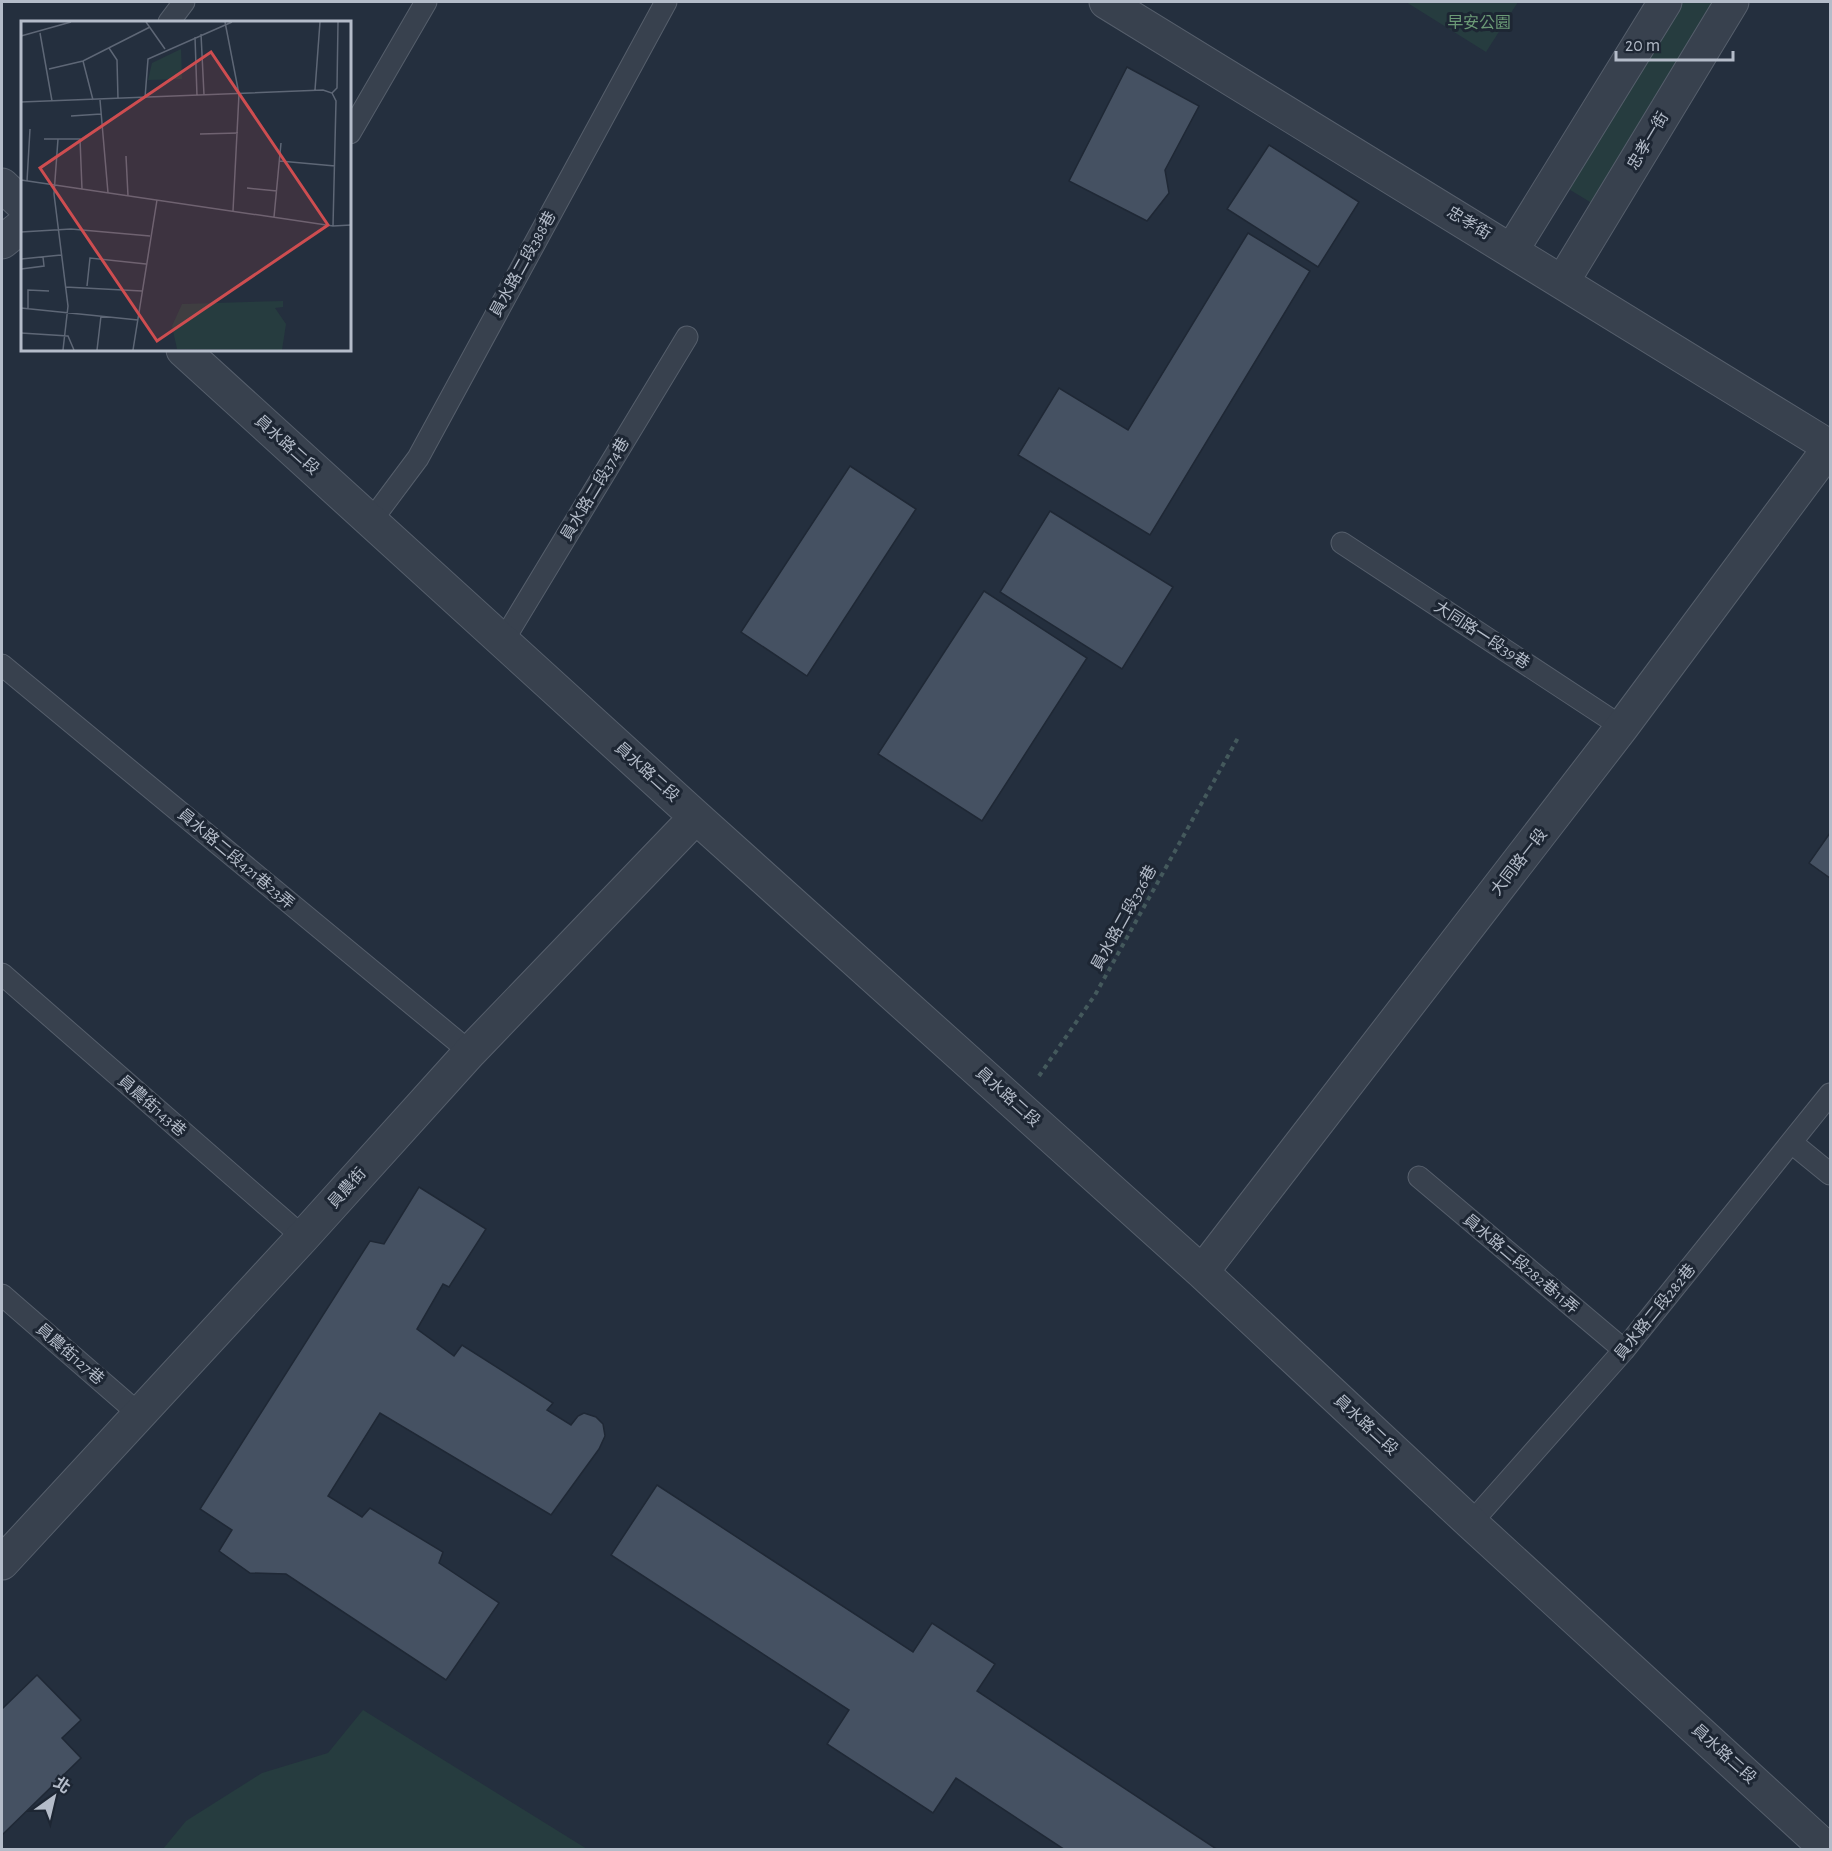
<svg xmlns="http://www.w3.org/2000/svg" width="1832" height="1851" font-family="'Alegreya Sans','Noto Sans TC',sans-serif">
<rect width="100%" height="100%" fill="#242f3e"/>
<path fill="#263c3f" d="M 1406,2 L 1518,2 L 1486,52 Z
M 1681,2 L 1719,2 L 1595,205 L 1567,188 Z
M 363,1710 L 587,1849 L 163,1849 L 186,1821 L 262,1773 L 328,1753 Z"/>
<path fill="#455162" stroke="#1f2835" stroke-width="1.5" d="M 1127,67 L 1199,106 L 1165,170 L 1169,193 L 1147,221 L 1069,181 Z
M 1269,145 L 1359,202 L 1318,267 L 1227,209 Z
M 1248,233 L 1310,271 L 1150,535 L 1018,455 L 1059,388 L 1128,430 Z
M 850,466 L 916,509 L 807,676 L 741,632 Z
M 1050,511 L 1173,587 L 1122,669 L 1000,592 Z
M 984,591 L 1087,658 L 982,821 L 878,754 Z
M 1830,833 L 1830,878 L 1809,863 Z
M 419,1187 L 486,1229 L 449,1287 L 443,1284 L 417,1329 L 454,1356 L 462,1345 L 553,1403 L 547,1410 L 571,1425 L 578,1416 L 584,1413 L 596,1417 L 603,1424 L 605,1436 L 599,1449 L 551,1515 L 380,1413 L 328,1496 L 362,1517 L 370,1508 L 443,1552 L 439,1563 L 499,1603 L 446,1680 L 286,1574 L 250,1573 L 219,1551 L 232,1530 L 200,1509 L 370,1241 L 384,1244 Z
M 657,1485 L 913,1652 L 932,1623 L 995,1664 L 977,1691 L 1218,1850 L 1065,1850 L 956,1778 L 933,1813 L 827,1744 L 849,1710 L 611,1555 Z
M 37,1675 L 81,1720 L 62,1738 L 81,1758 L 2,1835 L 2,1709 Z"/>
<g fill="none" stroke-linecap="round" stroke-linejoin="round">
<defs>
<path id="service" d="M 169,22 L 184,2
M 350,133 L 426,2
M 371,521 L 418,458 L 666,2
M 1342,543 L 1622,727
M 503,641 L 687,337
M 2,665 L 470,1052
M 2,974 L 303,1237
M 1792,1143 L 1830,1174
M 1419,1177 L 1624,1350
M 2,1295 L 139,1414
M 1471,1523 L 1624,1350 L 1830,1094"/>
<path id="minor" d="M 1106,2 L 1830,447
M 2,185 L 22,204
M 2,242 L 22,226
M 1512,250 L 1665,2
M 1563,281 L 1732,2
M 183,350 L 696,817 L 1202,1272 L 1471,1523 L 1828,1850
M 1202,1272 L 1622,727 L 1830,447
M 2,1563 L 303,1237 L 470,1052 L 696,817"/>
</defs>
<use href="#service" stroke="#565f6c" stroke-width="23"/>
<use href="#minor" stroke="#565f6c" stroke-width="35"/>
<path stroke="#44595c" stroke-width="4" stroke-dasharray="4.5 4.5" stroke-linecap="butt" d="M 1039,1076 L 1095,995 L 1239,736"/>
<use href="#service" stroke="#38414e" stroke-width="21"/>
<use href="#minor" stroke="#38414e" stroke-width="33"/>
</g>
<g text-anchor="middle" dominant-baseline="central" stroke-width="6" stroke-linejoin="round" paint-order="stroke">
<g font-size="16" fill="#6b9a76" stroke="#1d2633">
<text x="1479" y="23">早安公園</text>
</g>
<g font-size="16" fill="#b4bcc9" stroke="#1d2633">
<text transform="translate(1648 141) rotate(-59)">忠孝一街</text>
<text transform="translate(1469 223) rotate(31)">忠孝街</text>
<text transform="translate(523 264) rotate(-61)">員水路二段388巷</text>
<text transform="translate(287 445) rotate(42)">員水路二段</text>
<text transform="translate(595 489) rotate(-59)">員水路二段374巷</text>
<text transform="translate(1482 635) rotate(33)">大同路一段39巷</text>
<text transform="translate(647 772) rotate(42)">員水路二段</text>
<text transform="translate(236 859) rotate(40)">員水路二段421巷23弄</text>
<text transform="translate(1519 862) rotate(-52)">大同路一段</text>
<text transform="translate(1124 918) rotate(-61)">員水路二段326巷</text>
<text transform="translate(1008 1097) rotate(42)">員水路二段</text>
<text transform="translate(152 1106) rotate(41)">員農街143巷</text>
<text transform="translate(347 1188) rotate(-48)">員農街</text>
<text transform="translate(1521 1264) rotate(40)">員水路二段282巷11弄</text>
<text transform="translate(1655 1312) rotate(-51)">員水路二段282巷</text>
<text transform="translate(70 1354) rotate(41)">員農街127巷</text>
<text transform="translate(1366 1425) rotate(43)">員水路二段</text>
<text transform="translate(1724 1754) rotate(42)">員水路二段</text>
</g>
</g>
<g transform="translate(21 21)">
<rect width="330" height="330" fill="#242f3e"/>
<path d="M 160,28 L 161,58 L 127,59 L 131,42 ZM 262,280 L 262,286 L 254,287 L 265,303 L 261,329 L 156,328 L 151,305 L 161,283 Z" fill="#263c3f"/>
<path fill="none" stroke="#5e6776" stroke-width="1.5" d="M 125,1 L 144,28M 204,1 L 218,73 L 212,190M 19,12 L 31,80M 180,13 L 183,74M 0,15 L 50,1M 174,16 L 176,75M 88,27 L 96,39 L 97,78M 62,40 L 72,79M 28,48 L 62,40 L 129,6M 294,69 L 299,1M 311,72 L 316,67 L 317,1M 124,77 L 127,38 L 211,1M 79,79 L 87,172M 0,81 L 302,69 L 311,72 L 315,80 L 312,205M 50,95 L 80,93M 179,113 L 217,112M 23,118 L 37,118 L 33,173 L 47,285 L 42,329M 37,118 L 59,118 L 61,168M 105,135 L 107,175M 259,140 L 314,145M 0,159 L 312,205 L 330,204M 6,160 L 9,108M 226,167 L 256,170M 253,196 L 260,122M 0,211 L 50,208 L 129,215M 0,238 L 40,234M 0,248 L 23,245 L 22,236M 66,265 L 69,237 L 125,243M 44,266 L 121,270M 0,287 L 117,299M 7,288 L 7,269 L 28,270M 0,312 L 47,315 L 53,329M 76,329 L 80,295M 112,329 L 136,179"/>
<path fill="#ce4d50" fill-opacity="0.15" stroke="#ce4d50" stroke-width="3" d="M 190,31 L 307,204 L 136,320 L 19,147 Z"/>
<rect width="330" height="330" fill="none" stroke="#b4bcc9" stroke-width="3"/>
</g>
<rect width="1832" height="1851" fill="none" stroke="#b4bcc9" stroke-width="6"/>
<g transform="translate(54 1797) rotate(34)" stroke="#1d2633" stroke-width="4.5" paint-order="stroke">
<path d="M0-4.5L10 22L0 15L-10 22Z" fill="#b4bcc9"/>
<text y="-9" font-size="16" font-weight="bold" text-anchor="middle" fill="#b4bcc9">北</text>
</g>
<path d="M1616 51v9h117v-9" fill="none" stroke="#b4bcc9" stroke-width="3"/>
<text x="1625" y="51" font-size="18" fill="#b4bcc9" stroke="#1d2633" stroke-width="4.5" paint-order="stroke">20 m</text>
</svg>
